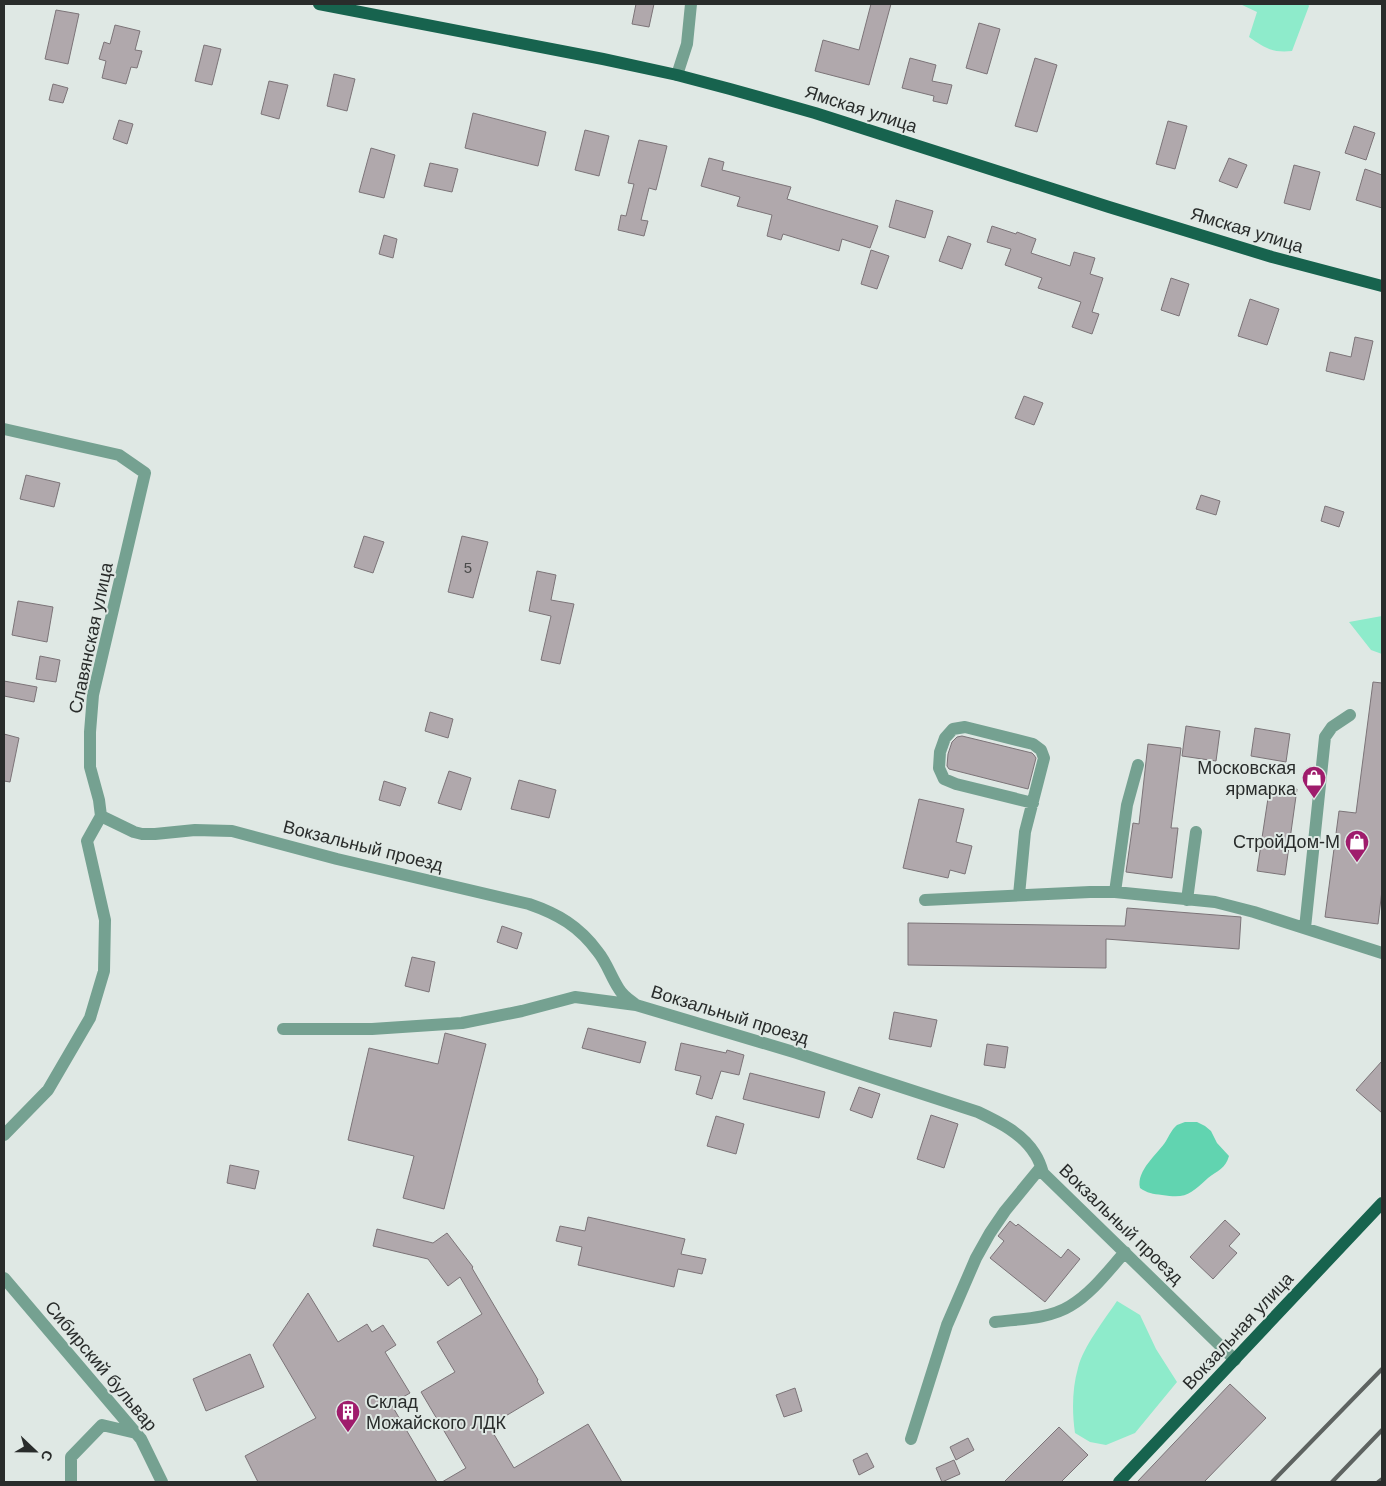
<svg xmlns="http://www.w3.org/2000/svg" width="1386" height="1486" font-family="Helvetica,sans-serif">
<rect width="100%" height="100%" fill="#dfe8e4"/>
<path fill="#8eebcb" d="M 1240,4 L 1308,4 L 1309,6 L 1292,51 C 1272,53 1265,48 1249,37 L 1257,12 Z
M 1382,616 L 1382,654 L 1371,650 L 1349,622 Z
M 1117,1301 L 1140,1315 L 1156,1349 L 1177,1382 L 1135,1433 L 1106,1445 L 1090,1442 L 1075,1433 C 1072,1412 1072,1389 1078,1368 C 1083,1347 1105,1319 1117,1301 Z"/>
<path fill="#61d4b0" d="M 1185,1122 L 1197,1122 L 1205,1126 L 1211,1131 L 1217,1143 L 1229,1156 C 1226,1168 1217,1171 1208,1178 C 1190,1194 1187,1199 1162,1195 C 1153,1194 1147,1193 1140,1188 C 1136,1170 1158,1154 1166,1141 C 1169,1136 1172,1129 1177,1125 C 1180,1124 1182,1123 1185,1122 Z"/>
<path fill="#b0a8ac" stroke="#7c7478" d="M 636,4 L 654,4 L 649,27 L 632,24 Z
M 871,4 L 891,4 L 869,85 L 815,71 L 823,40 L 859,50 Z
M 56,10 L 79,14 L 68,64 L 45,59 Z
M 979,23 L 1000,29 L 987,74 L 966,68 Z
M 115,25 L 140,31 L 135,50 L 142,51 L 137,68 L 131,67 L 126,84 L 102,78 L 106,61 L 99,59 L 104,42 L 110,44 Z
M 204,45 L 221,49 L 212,85 L 195,81 Z
M 910,58 L 936,65 L 932,81 L 952,85 L 947,104 L 933,101 L 934,96 L 902,88 Z
M 1035,58 L 1057,65 L 1037,132 L 1015,126 Z
M 334,74 L 355,79 L 347,111 L 327,106 Z
M 269,81 L 288,85 L 279,119 L 261,114 Z
M 53,84 L 68,88 L 63,103 L 49,100 Z
M 473,113 L 546,132 L 538,166 L 465,148 Z
M 119,120 L 133,124 L 127,144 L 113,139 Z
M 1168,121 L 1187,126 L 1175,169 L 1156,164 Z
M 1354,126 L 1375,133 L 1366,160 L 1345,153 Z
M 585,130 L 609,136 L 599,176 L 575,170 Z
M 639,140 L 667,146 L 656,190 L 649,188 L 641,220 L 648,221 L 644,236 L 618,230 L 621,215 L 626,216 L 634,184 L 628,183 Z
M 371,148 L 395,155 L 384,198 L 359,192 Z
M 709,158 L 724,162 L 722,170 L 791,187 L 787,199 L 878,226 L 870,248 L 842,239 L 839,251 L 783,234 L 781,240 L 767,236 L 772,215 L 737,206 L 740,197 L 701,186 Z
M 1229,158 L 1247,165 L 1237,188 L 1219,181 Z
M 430,163 L 458,169 L 452,192 L 424,186 Z
M 1294,165 L 1320,172 L 1310,210 L 1284,203 Z
M 1365,169 L 1382,175 L 1382,208 L 1356,200 Z
M 896,200 L 933,211 L 925,238 L 889,227 Z
M 992,226 L 1016,234 L 1017,232 L 1036,239 L 1031,253 L 1070,266 L 1074,252 L 1095,258 L 1090,274 L 1103,278 L 1092,312 L 1099,314 L 1092,334 L 1072,327 L 1081,302 L 1038,288 L 1042,278 L 1005,265 L 1011,249 L 987,242 Z
M 384,235 L 397,239 L 393,258 L 379,254 Z
M 948,236 L 971,244 L 962,269 L 939,261 Z
M 871,250 L 889,256 L 877,289 L 861,284 Z
M 1171,278 L 1189,284 L 1179,316 L 1161,310 Z
M 1250,299 L 1279,309 L 1267,345 L 1238,336 Z
M 1355,337 L 1373,341 L 1364,380 L 1326,371 L 1330,352 L 1351,357 Z
M 1024,396 L 1043,403 L 1034,425 L 1015,418 Z
M 26,475 L 60,483 L 54,507 L 20,499 Z
M 1201,495 L 1220,501 L 1216,515 L 1196,509 Z
M 1325,506 L 1344,512 L 1339,527 L 1321,521 Z
M 364,536 L 384,542 L 373,573 L 354,567 Z
M 462,536 L 488,542 L 473,598 L 448,592 Z
M 537,571 L 556,575 L 551,600 L 574,604 L 560,664 L 541,660 L 551,616 L 529,611 Z
M 18,601 L 53,607 L 47,642 L 12,635 Z
M 40,656 L 60,660 L 56,682 L 36,679 Z
M 4,681 L 37,687 L 34,702 L 4,696 Z
M 1373,682 L 1382,683 L 1382,890 L 1378,924 L 1325,917 L 1339,811 L 1356,813 Z
M 430,712 L 453,719 L 448,738 L 425,731 Z
M 1186,726 L 1220,731 L 1216,761 L 1182,756 Z
M 1255,728 L 1290,734 L 1286,762 L 1251,756 Z
M 4,734 L 19,738 L 10,782 L 4,781 Z
M 962,736 L 1032,753 L 1034,755 L 1036,758 L 1028,789 L 949,769 L 947,766 L 948,754 L 952,742 L 957,737 Z
M 1148,744 L 1181,748 L 1171,828 L 1178,828 L 1172,878 L 1126,872 L 1133,823 L 1139,824 Z
M 449,771 L 471,778 L 461,810 L 438,803 Z
M 519,780 L 556,790 L 549,818 L 511,809 Z
M 384,781 L 406,788 L 400,806 L 379,800 Z
M 1270,785 L 1297,789 L 1285,875 L 1257,871 Z
M 919,799 L 964,809 L 956,842 L 972,846 L 965,874 L 950,870 L 948,878 L 903,868 Z
M 1127,908 L 1241,917 L 1239,949 L 1106,939 L 1106,968 L 908,965 L 908,923 L 1125,926 Z
M 502,926 L 522,933 L 517,949 L 497,942 Z
M 412,957 L 435,962 L 429,992 L 405,986 Z
M 894,1012 L 937,1020 L 931,1047 L 889,1039 Z
M 588,1028 L 646,1042 L 640,1063 L 582,1048 Z
M 445,1033 L 486,1044 L 444,1209 L 403,1198 L 414,1156 L 348,1140 L 369,1048 L 438,1064 Z
M 681,1043 L 726,1053 L 727,1050 L 744,1055 L 739,1075 L 721,1071 L 712,1099 L 696,1094 L 701,1076 L 675,1070 Z
M 987,1044 L 1008,1047 L 1005,1068 L 984,1065 Z
M 1382,1061 L 1382,1113 L 1356,1090 Z
M 750,1073 L 825,1092 L 819,1118 L 743,1099 Z
M 859,1087 L 880,1094 L 872,1118 L 850,1110 Z
M 931,1115 L 958,1124 L 944,1168 L 917,1159 Z
M 716,1116 L 744,1124 L 736,1154 L 707,1146 Z
M 230,1165 L 259,1171 L 255,1189 L 227,1183 Z
M 588,1217 L 685,1239 L 681,1254 L 706,1259 L 702,1274 L 678,1269 L 674,1287 L 578,1265 L 582,1247 L 556,1241 L 560,1226 L 585,1231 Z
M 1225,1220 L 1240,1234 L 1229,1246 L 1237,1253 L 1213,1279 L 1190,1257 Z
M 1010,1221 L 1016,1226 L 1018,1224 L 1061,1258 L 1068,1249 L 1080,1259 L 1045,1302 L 990,1258 L 1004,1241 L 998,1236 Z
M 377,1229 L 433,1243 L 447,1233 L 473,1267 L 472,1268 L 538,1380 L 537,1381 L 544,1393 L 489,1426 L 514,1468 L 588,1424 L 622,1482 L 442,1482 L 466,1468 L 421,1392 L 455,1372 L 437,1342 L 482,1314 L 460,1277 L 448,1286 L 428,1259 L 373,1246 Z
M 308,1293 L 338,1342 L 367,1324 L 372,1332 L 383,1325 L 396,1345 L 385,1352 L 410,1393 L 391,1404 L 437,1482 L 258,1482 L 245,1456 L 316,1418 L 273,1345 Z
M 250,1354 L 264,1387 L 206,1411 L 193,1379 Z
M 1230,1384 L 1266,1418 L 1204,1482 L 1137,1482 Z
M 795,1388 L 802,1411 L 784,1417 L 776,1395 Z
M 1059,1427 L 1088,1455 L 1061,1482 L 1004,1482 Z
M 968,1438 L 974,1450 L 956,1460 L 950,1447 Z
M 867,1453 L 874,1467 L 859,1475 L 853,1460 Z
M 954,1460 L 960,1474 L 942,1482 L 936,1468 Z"/>
<g fill="none" stroke-linecap="round" stroke-linejoin="round">
<path stroke="#75a191" stroke-width="12" d="M 677,75 L 687,44 L 691,4
M 4,429 L 119,455 L 145,473 L 93,695 L 90,732 L 90,767 L 99,800 L 101,816 L 87,841 L 105,920 L 104,971 L 90,1018 L 48,1090 L 4,1135
M 101,816 L 134,832 L 142,834 L 155,834 L 195,830 L 232,831 L 337,859 L 529,904 C 558,914 579,926 598,952 C 607,963 611,977 619,989 C 623,996 630,1000 636,1005 L 797,1053 L 978,1112 C 999,1122 1022,1133 1035,1154 C 1039,1160 1041,1166 1043,1173 L 1235,1360
M 1115,892 L 1127,805 L 1138,765
M 1019,895 L 1025,832 L 1044,758 L 1041,750 L 1033,744 L 965,727 L 953,729 L 945,738 L 940,752 L 939,768 L 944,779 L 956,784 L 1033,803
M 925,900 L 1090,892 L 1115,892 L 1215,902 L 1254,912 L 1382,953
M 1187,900 L 1196,832
M 1305,928 L 1325,737 L 1332,727 L 1350,715
M 283,1029 L 372,1029 L 462,1023 L 522,1011 L 575,997 L 636,1005
M 4,1278 L 141,1439 L 162,1482
M 995,1322 C 1019,1319 1049,1319 1070,1306 C 1092,1293 1108,1271 1125,1252
M 911,1439 L 947,1325 L 976,1258 L 990,1233 L 1005,1211 L 1041,1167
M 71,1482 L 71,1457 L 102,1425 L 136,1433"/>
<path stroke="#17634e" stroke-width="12" d="M 319,4 L 603,59 L 677,75 L 730,89 L 815,113 L 1109,207 L 1272,257 L 1382,286
M 1119,1482 L 1382,1203"/>
<path stroke="#5e6361" stroke-width="4" d="M 1272,1482 L 1382,1369
M 1332,1482 L 1382,1430
M 1378,1482 L 1382,1479"/>
</g>
<defs>
<symbol id="shop-pin" viewBox="-11 -11 22 30"><path d="M0 17L-7.5 6A9.5 9.5 0 1 1 7.5 6Z" fill="#9f1c6c" stroke="#dfe8e4"/><path d="M-5-2.5h2.3a2.7 3.5 0 0 1 5.4 0H5L5.5 6h-11ZM-1.5-2.5h3a1.5 2.3 0 0 0-3 0Z" fill="#fff"/></symbol>
<symbol id="building-pin" viewBox="-11 -11 22 30"><path d="M0 17L-7.5 6A9.5 9.5 0 1 1 7.5 6Z" fill="#9f1c6c" stroke="#dfe8e4"/><path d="M-4-6H4V6H1V3H-1V6H-4ZM-2.5-4.3h1.7v1.8h-1.7ZM.8-4.3h1.7v1.8H.8ZM-2.5-1h1.7V.8h-1.7ZM.8-1h1.7V.8H.8Z" fill="#fff"/></symbol>
</defs>
<g fill-rule="evenodd">
<use href="#shop-pin" x="1300" y="764" width="28" height="38"/>
<use href="#shop-pin" x="1343" y="828" width="28" height="38"/>
<use href="#building-pin" x="334" y="1398" width="28" height="38"/>
</g>
<g text-anchor="middle" dominant-baseline="central" stroke-width="4" stroke-linejoin="round" paint-order="stroke">
<g font-size="15" fill="#4b4b4b">
<text x="468" y="567">5</text>
</g>
<g font-size="18" fill="#292c2b" stroke="#dfe8e4">
<text transform="translate(861 109) rotate(18)">Ямская улица</text>
<text transform="translate(1247 230) rotate(17)">Ямская улица</text>
<text transform="translate(91 638) rotate(-78)">Славянская улица</text>
<text transform="translate(363 846) rotate(14)">Вокзальный проезд</text>
<text transform="translate(730 1015) rotate(17)">Вокзальный проезд</text>
<text transform="translate(1121 1224) rotate(44)">Вокзальный проезд</text>
<text transform="translate(1238 1331) rotate(-47)">Вокзальная улица</text>
<text transform="translate(101 1366) rotate(50)">Сибирский бульвар</text>
</g>
<g font-size="18" fill="#292c2b" stroke="#dfe8e4" text-anchor="end">
<text x="1296" y="768">Московская<tspan x="1296" dy="21">ярмарка</tspan></text>
<text x="1340" y="842">СтройДом-М</text>
<text x="366" y="1402" text-anchor="start">Склад<tspan x="366" dy="21">Можайского ЛДК</tspan></text>
</g>
</g>
<rect width="1386" height="1486" fill="none" stroke="#292c2b" stroke-width="10"/>
<g transform="translate(35 1451) rotate(112)" stroke="#dfe8e4" stroke-width="4" paint-order="stroke">
<path d="M0-4L9 19L0 12L-9 19Z" fill="#292c2b"/>
<text y="-8" font-size="14" font-weight="bold" text-anchor="middle" fill="#292c2b">С</text>
</g>
</svg>
